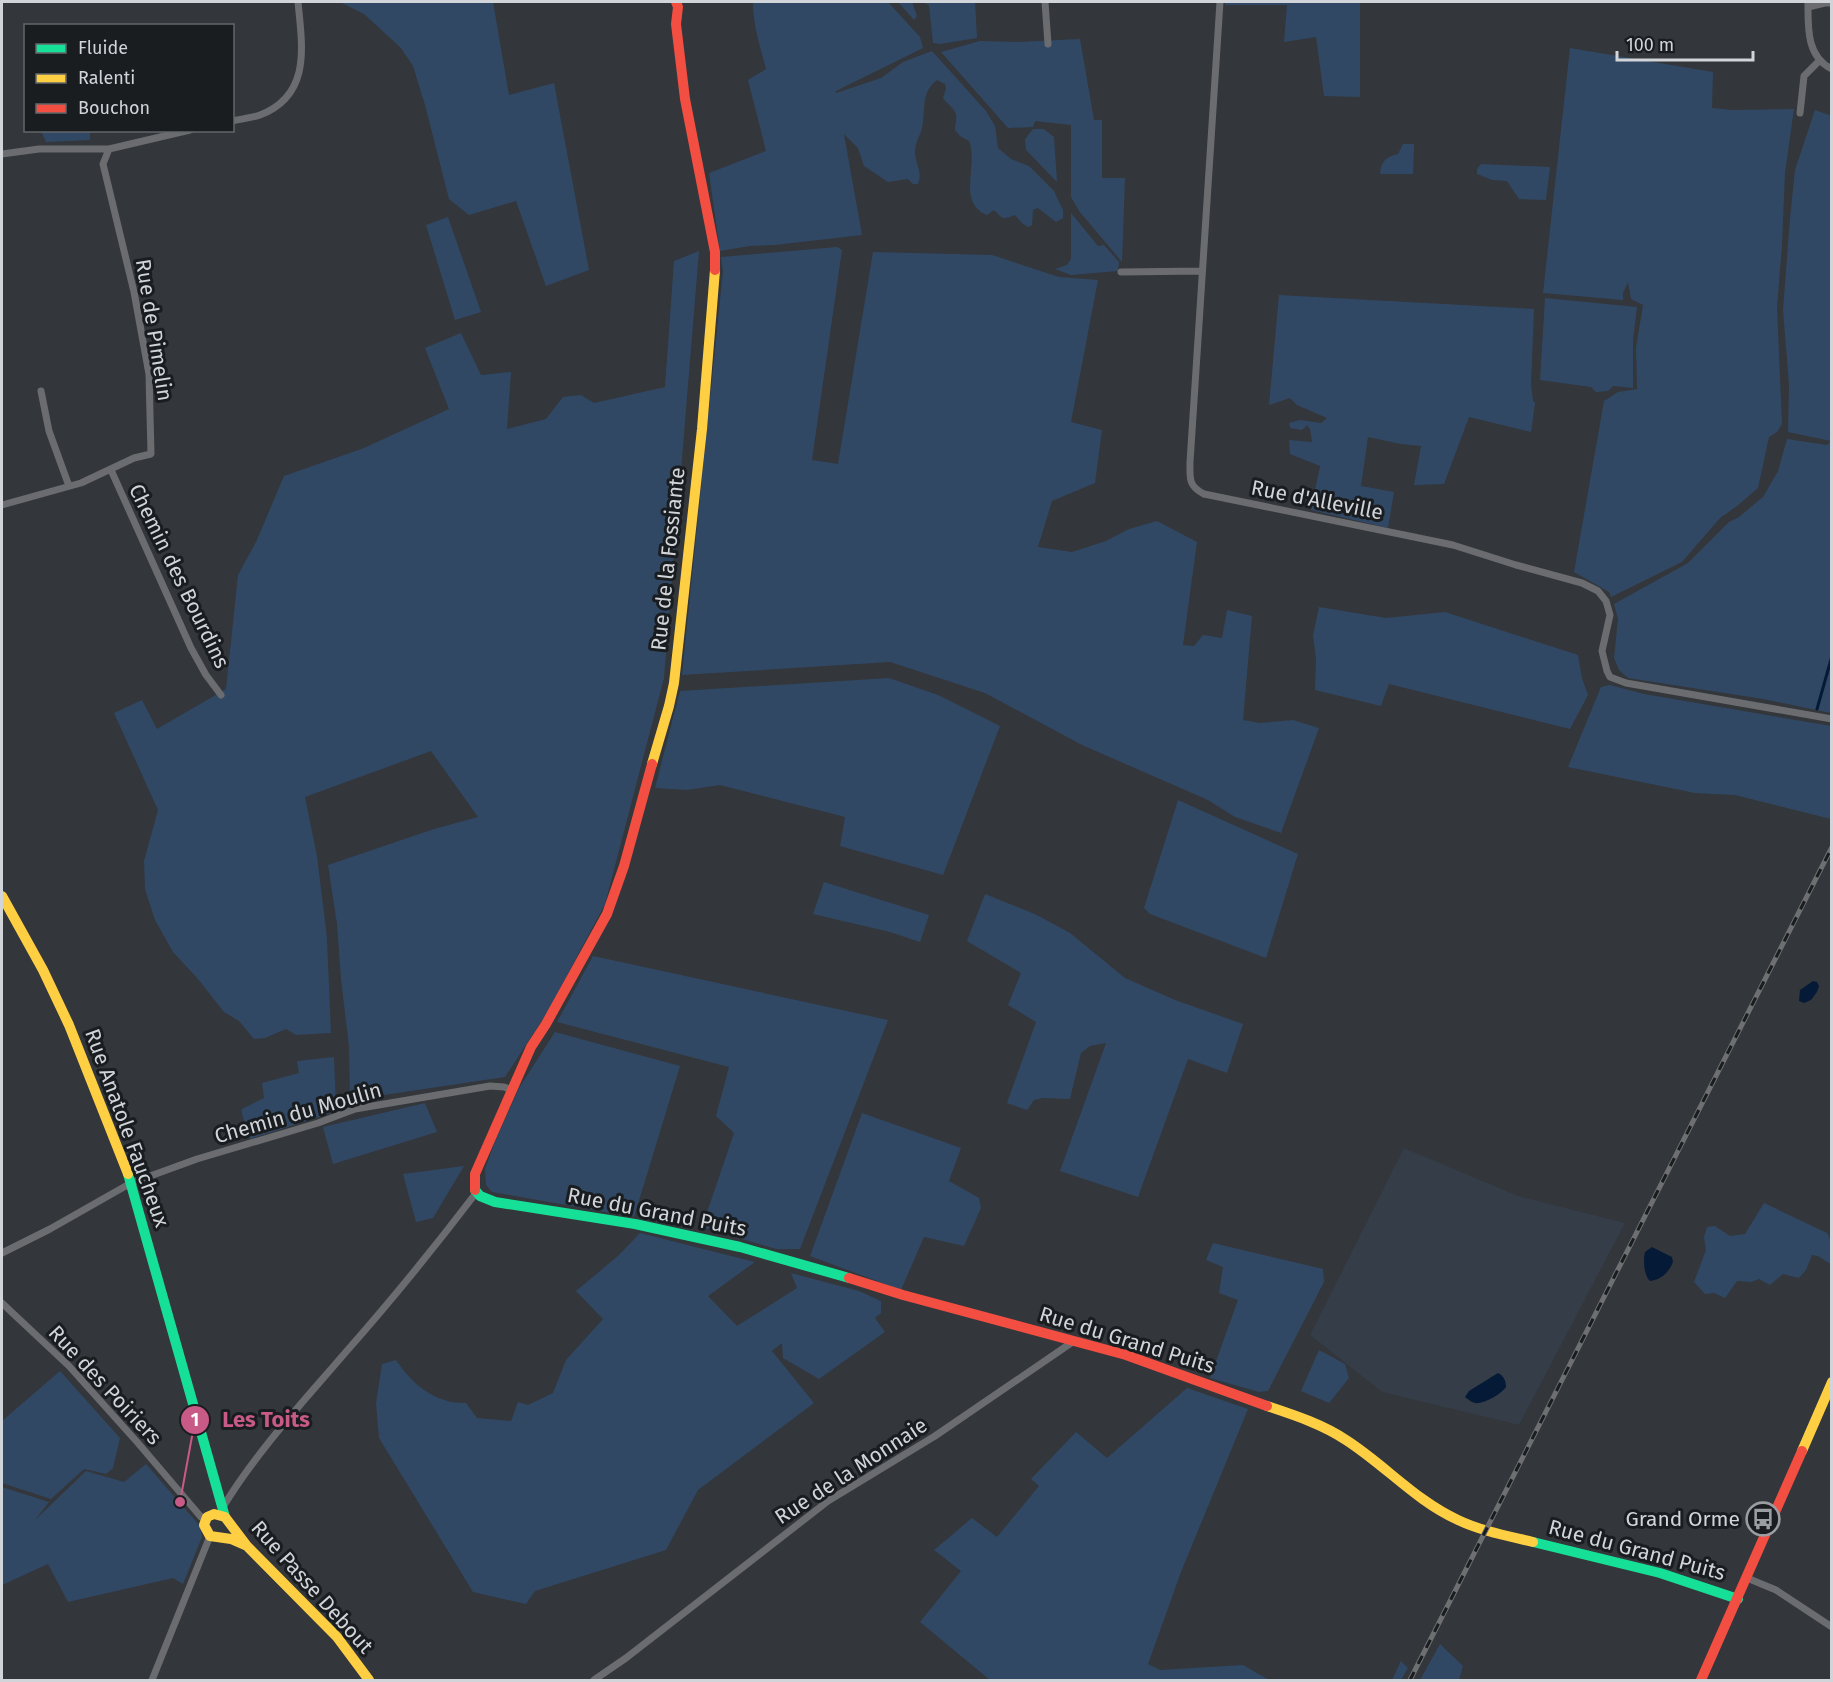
<svg xmlns="http://www.w3.org/2000/svg" width="1833" height="1682" font-family="'Fira Sans',sans-serif">
<rect width="100%" height="100%" fill="#33363a"/>
<path fill="#343d48" d="M 1404,1148 L 1518,1196 L 1625,1223 L 1519,1425 L 1382,1392 L 1310,1335 Z"/>
<path fill="#314865" d="M 340,2 L 493,2 L 509,95 L 554,83 L 589,270 L 546,286 L 516,201 L 469,215 L 449,199 L 425,105 L 413,66 L 401,48 L 364,14 Z
M 753,2 L 888,2 L 920,37 L 923,48 L 836,91 L 836,93 L 881,78 L 903,62 L 932,51 L 986,111 L 995,126 L 998,148 L 1011,159 L 1029,166 L 1054,191 L 1063,210 L 1063,218 L 1056,222 L 1038,208 L 1033,210 L 1032,225 L 1028,227 L 1022,223 L 1015,215 C 1000,220 1005,220 994,210 L 987,215 C 956,202 979,165 969,141 L 960,136 L 955,130 C 955,125 957,119 956,115 C 955,108 947,104 943,98 L 946,88 L 945,84 L 937,80 C 920,93 926,110 922,128 C 920,137 915,142 915,151 C 915,164 923,171 918,184 L 913,184 L 908,179 L 888,182 L 864,166 L 858,148 L 844,134 L 862,235 L 775,245 L 750,246 L 720,251 L 709,173 L 766,151 L 748,80 L 766,69 C 760,46 753,25 753,2 Z
M 898,2 L 912,2 L 917,16 L 914,20 Z
M 921,2 L 975,2 L 977,38 L 940,44 L 933,43 L 929,5 Z
M 1225,2 L 1360,2 L 1360,97 L 1324,96 L 1316,37 L 1284,42 L 1287,5 L 1225,5 Z
M 1080,39 L 1094,120 L 1102,120 L 1102,178 L 1125,178 L 1122,262 L 1079,211 L 1071,197 L 1071,125 L 1035,121 L 1033,127 L 1008,128 L 941,52 L 980,41 L 1018,42 Z
M 1570,48 L 1713,72 L 1712,108 L 1732,110 L 1794,109 L 1785,173 L 1782,245 L 1777,307 L 1782,424 L 1777,432 L 1769,437 L 1758,488 L 1737,506 L 1720,518 L 1682,562 L 1611,597 L 1609,592 L 1574,572 L 1604,401 L 1618,392 L 1637,389 L 1636,348 L 1643,305 L 1631,299 L 1628,282 L 1623,293 L 1623,300 L 1543,293 Z
M 1815,110 L 1832,116 L 1831,713 L 1763,699 L 1628,678 L 1619,670 L 1614,658 L 1618,619 L 1614,604 L 1688,563 L 1729,522 L 1739,517 L 1763,497 L 1778,471 L 1787,439 L 1827,445 L 1831,441 L 1788,432 L 1789,384 L 1783,310 L 1790,218 L 1795,170 Z
M 1033,129 L 1044,129 L 1054,137 L 1057,182 L 1026,150 L 1025,139 Z
M 41,131 L 90,131 L 90,140 L 46,142 Z
M 1403,144 L 1414,144 L 1413,174 L 1380,174 C 1381,161 1386,157 1398,154 Z
M 1481,164 L 1550,167 L 1546,200 L 1519,199 L 1507,181 L 1492,180 L 1477,174 L 1477,169 Z
M 1071,213 L 1098,246 L 1104,245 L 1119,262 L 1118,271 L 1071,275 L 1055,269 L 1067,265 L 1071,259 Z
M 448,217 L 481,312 L 455,320 L 426,225 Z
M 837,247 L 842,250 L 812,460 L 838,464 L 873,252 L 992,255 L 1059,277 L 1098,280 L 1071,422 L 1102,430 L 1095,483 L 1052,501 L 1038,547 L 1072,552 L 1106,541 L 1129,529 L 1157,521 L 1197,542 L 1183,645 L 1194,646 L 1203,635 L 1222,638 L 1227,610 L 1252,616 L 1243,720 L 1260,723 L 1293,720 L 1319,728 L 1281,833 L 1235,817 L 1208,800 L 1082,745 L 985,693 L 890,662 L 682,675 L 723,271 L 721,257 Z
M 699,251 L 664,678 L 605,904 L 548,1011 L 505,1077 L 350,1100 L 349,1047 L 341,979 L 337,924 L 328,865 L 434,829 L 478,817 L 431,751 L 305,797 L 317,856 L 327,938 L 331,1033 L 296,1035 L 286,1029 L 265,1038 L 254,1039 L 239,1021 L 224,1012 L 198,979 L 173,952 L 155,920 L 145,889 L 144,861 L 158,810 L 114,713 L 142,700 L 157,729 L 226,689 L 238,575 L 256,542 L 284,476 L 364,448 L 449,409 L 425,348 L 461,333 L 481,375 L 511,372 L 507,429 L 546,419 L 563,397 L 581,395 L 594,403 L 665,387 L 674,261 Z
M 1279,295 L 1534,309 L 1531,384 L 1533,401 L 1535,403 L 1531,432 L 1469,417 L 1444,484 L 1414,485 L 1421,446 L 1401,444 L 1368,437 L 1361,486 L 1394,492 L 1388,528 L 1311,510 L 1320,466 L 1290,454 L 1289,440 L 1312,442 L 1310,429 L 1307,425 L 1302,430 L 1290,428 L 1289,423 L 1300,420 L 1321,423 L 1327,418 L 1297,405 L 1290,398 L 1269,405 Z
M 1545,298 L 1637,307 L 1633,340 L 1633,388 L 1613,386 L 1608,391 L 1596,392 L 1591,387 L 1540,380 Z
M 1319,607 L 1386,618 L 1445,612 L 1578,655 L 1582,678 L 1588,695 L 1570,729 L 1389,684 L 1381,706 L 1315,690 L 1316,659 L 1313,635 Z
M 889,678 L 938,695 L 1000,726 L 943,875 L 840,846 L 845,817 L 720,785 L 687,790 L 655,788 L 680,691 Z
M 1610,685 L 1644,694 L 1831,726 L 1831,819 L 1735,795 L 1695,793 L 1568,767 L 1601,687 Z
M 1178,800 L 1298,854 L 1266,958 L 1150,914 L 1144,908 Z
M 824,882 L 929,915 L 920,942 L 890,932 L 813,914 Z
M 985,894 L 1035,914 L 1070,933 L 1125,978 L 1175,1000 L 1243,1024 L 1227,1073 L 1188,1059 L 1138,1197 L 1060,1171 L 1106,1043 L 1090,1046 L 1081,1053 L 1070,1099 L 1043,1098 L 1034,1100 L 1027,1110 L 1007,1103 L 1036,1022 L 1008,1005 L 1021,973 L 967,941 Z
M 593,956 L 888,1020 L 800,1249 L 776,1249 L 702,1227 L 734,1133 L 716,1116 L 729,1067 L 557,1022 Z
M 555,1032 L 680,1066 L 634,1217 L 492,1192 L 486,1185 L 485,1169 L 494,1144 L 519,1088 Z
M 334,1057 L 336,1108 L 331,1113 L 250,1139 L 242,1114 L 242,1109 L 264,1098 L 262,1083 L 299,1073 L 297,1061 Z
M 425,1103 L 437,1132 L 333,1164 L 323,1127 Z
M 862,1113 L 961,1148 L 949,1181 L 979,1198 L 981,1208 L 964,1246 L 924,1237 L 901,1290 L 810,1256 Z
M 464,1166 L 433,1218 L 416,1222 L 403,1174 Z
M 1764,1203 L 1827,1233 L 1831,1241 L 1831,1263 L 1829,1263 L 1818,1256 L 1812,1255 L 1806,1270 L 1799,1278 L 1783,1274 L 1770,1285 L 1759,1279 L 1751,1282 L 1737,1281 L 1725,1298 L 1714,1293 L 1705,1294 L 1694,1282 L 1706,1250 L 1704,1237 L 1707,1227 L 1715,1226 L 1730,1236 L 1745,1234 Z
M 640,1233 L 755,1262 L 708,1296 L 737,1326 L 797,1288 L 791,1273 L 859,1291 L 881,1301 L 881,1313 L 875,1318 L 885,1332 L 819,1379 L 783,1358 L 782,1343 L 772,1351 L 814,1403 L 698,1490 L 666,1550 L 535,1591 L 526,1604 L 473,1592 L 379,1438 L 376,1403 L 382,1364 L 396,1360 C 412,1384 435,1404 466,1403 L 477,1418 L 511,1421 L 518,1402 L 528,1405 L 553,1393 L 566,1360 L 603,1319 L 576,1291 L 619,1255 Z
M 1213,1243 L 1323,1269 L 1324,1282 L 1268,1391 L 1259,1392 L 1210,1378 L 1238,1300 L 1219,1293 L 1223,1267 L 1206,1260 Z
M 1319,1350 L 1345,1364 L 1349,1378 L 1329,1403 L 1301,1391 Z
M 60,1371 L 120,1438 L 113,1468 L 106,1474 L 84,1469 L 51,1499 L 2,1483 L 2,1421 Z
M 1187,1388 L 1248,1409 L 1181,1572 L 1148,1664 L 1160,1670 L 1243,1665 L 1269,1680 L 990,1680 L 920,1622 L 961,1571 L 934,1550 L 972,1518 L 997,1537 L 1039,1486 L 1031,1479 L 1076,1432 L 1107,1458 Z
M 146,1464 L 200,1526 L 202,1537 L 183,1584 L 173,1578 L 68,1602 L 48,1564 L 2,1585 L 2,1487 L 49,1502 L 35,1520 L 86,1471 L 124,1482 Z
M 1440,1644 L 1463,1666 L 1459,1680 L 1420,1680 Z
M 1401,1661 L 1408,1668 L 1401,1680 L 1392,1680 Z"/>
<path fill="#051a37" d="M 1813,981 L 1817,982 L 1819,986 L 1817,992 L 1811,1000 L 1804,1003 L 1799,1001 L 1800,990 Z
M 1652,1247 L 1672,1257 L 1673,1262 C 1669,1272 1661,1280 1650,1281 C 1644,1276 1643,1260 1645,1252 Z
M 1498,1373 C 1504,1376 1506,1381 1506,1387 C 1501,1394 1487,1402 1479,1403 C 1473,1404 1469,1400 1465,1397 L 1469,1391 Z"/>
<g fill="none" stroke-linecap="round" stroke-linejoin="round">
<path stroke="#051a37" stroke-width="3" d="M 1817,709 L 1832,656"/>
<path stroke="#6b6c6f" stroke-width="7" d="M 1045,2 L 1048,44
M 1220,2 L 1190,462 C 1190,478 1188,486 1204,494 L 1453,545 L 1516,565 L 1582,583 L 1598,591 L 1606,601 L 1610,615 L 1602,651 L 1607,671 L 1610,677 L 1626,683 L 1832,719
M 1808,2 C 1808,26 1806,57 1832,69
M 1808,7 L 1825,3 L 1832,3
M 1800,113 L 1804,76 L 1820,60
M 232,121 C 241,119 252,118 260,115 C 312,95 302,45 298,2
M 2,154 L 39,149 L 109,149
M 1121,272 L 1202,271
M 41,391 L 49,431 L 69,486
M 111,470 L 191,648 L 206,675 L 221,695
M 2,505 L 81,483 L 134,458 L 151,454 L 149,374 L 134,292 L 103,164 L 109,149 L 190,130
M 2,1253 L 50,1229 L 131,1183 L 197,1159 L 318,1123 L 355,1109 L 490,1086 L 504,1087 L 512,1090
M 2,1303 L 69,1366 L 138,1443 L 201,1517 L 206,1520
M 223,1507 C 257,1451 303,1402 345,1353 C 391,1301 434,1248 476,1193
M 1747,1578 L 1776,1590 L 1832,1627
M 152,1680 L 210,1536
M 594,1680 L 626,1658 L 828,1501 L 935,1436 L 1074,1341"/>
<path stroke="#16e098" stroke-width="10" d="M 128,1174 L 225,1517
M 475,1190 L 480,1196 L 495,1202 L 635,1224 L 740,1247 L 849,1278
M 1533,1542 L 1660,1573 L 1738,1599"/>
<path stroke="#ffcf43" stroke-width="10" d="M 652,764 L 669,706 L 674,683 L 702,429 L 715,270
M 2,896 L 43,970 L 69,1025 L 128,1174
M 1267,1406 C 1294,1415 1322,1424 1346,1440 C 1385,1465 1416,1501 1458,1520 C 1481,1531 1508,1536 1533,1542
M 1802,1451 L 1832,1382
M 247,1546 L 231,1539 L 210,1536 L 204,1525 L 207,1517 L 214,1514 L 225,1517 L 247,1546 L 337,1637 L 369,1680"/>
<path stroke="#f24e42" stroke-width="10" d="M 676,2 L 678,7 L 676,24 L 685,99 L 715,252 L 715,270
M 475,1190 L 475,1174 L 531,1047 L 546,1024 L 607,914 L 624,866 L 652,764
M 849,1278 L 903,1295 L 1126,1355 L 1267,1406
M 1701,1680 L 1802,1451"/>
<defs>
<path id="rail" d="M 1410,1680 L 1832,847"/>
</defs>
<use href="#rail" stroke="#6e6f71" stroke-width="5"/>
<use href="#rail" stroke="#1a1d20" stroke-width="3" stroke-dasharray="9" stroke-linecap="butt"/>
</g>
<defs>
<symbol id="bus-ring" viewBox="-11 -11 22 22"><circle r="9.5" fill="#1a1d20" stroke="#9a9da2" stroke-width="1.5"/><path d="M-5-6H5V4H4V6H2V4H-2V6H-4V4H-5ZM-3.5-4V0h7V-4ZM-3.5 1.2v1.5H-2V1.2ZM2 1.2v1.5H3.5V1.2Z" fill="#9a9da2"/></symbol>
</defs>
<g fill-rule="evenodd">
<use href="#bus-ring" x="1744" y="1500" width="38" height="38"/>
</g>
<g text-anchor="middle" dominant-baseline="central" stroke-width="6" stroke-linejoin="round" paint-order="stroke">
<g font-size="21" fill="#d1d5da" stroke="#1a1d20">
<text transform="translate(154 330) rotate(81)">Rue de Pimelin</text>
<text transform="translate(1317 500) rotate(11)">Rue d'Alleville</text>
<text transform="translate(668 559) rotate(-84)">Rue de la Fossiante</text>
<text transform="translate(179 576) rotate(64)">Chemin des Bourdins</text>
<text transform="translate(298 1113) rotate(-16)">Chemin du Moulin</text>
<text transform="translate(127 1128) rotate(70)">Rue Anatole Faucheux</text>
<text transform="translate(657 1212) rotate(11)">Rue du Grand Puits</text>
<text transform="translate(1127 1340) rotate(17)">Rue du Grand Puits</text>
<text transform="translate(105 1385) rotate(47)">Rue des Poiriers</text>
<text transform="translate(851 1471) rotate(-33)">Rue de la Monnaie</text>
<text transform="translate(1637 1550) rotate(15)">Rue du Grand Puits</text>
<text transform="translate(312 1587) rotate(48)">Rue Passe Debout</text>
</g>
<g font-size="21" fill="#d1d5da" stroke="#1a1d20" text-anchor="end">
<text x="1740" y="1519">Grand Orme</text>
</g>
</g>
<path fill="none" stroke="#c75a87" stroke-width="2" d="M180 1502L195 1420"/>
<g fill="#c75a87" stroke="#1a1d20" stroke-width="2">
<circle cx="180" cy="1502" r="6"/>
<circle cx="195" cy="1420" r="15"/>
</g>
<g font-size="18" text-anchor="middle" font-weight="bold" fill="#fff">
<text x="195" y="1426">1</text>
</g>
<g font-size="22" text-anchor="middle" font-weight="bold" fill="#c75a87" stroke="#1a1d20" stroke-width="6" stroke-linejoin="round" paint-order="stroke">
<text x="266" y="1427">Les Toits</text>
</g>
<rect width="1833" height="1682" fill="none" stroke="#d1d5da" stroke-width="6"/>
<rect x="24" y="24" width="210" height="108" fill="#1a1d20" stroke="#63676a" stroke-width="1.5"/>
<rect x="36" y="44" width="30" height="9" fill="#16e098" stroke="#63676a" stroke-width="1.5"/>
<text x="78" y="54" font-size="18" fill="#d1d5da">Fluide</text>
<rect x="36" y="74" width="30" height="9" fill="#ffcf43" stroke="#63676a" stroke-width="1.5"/>
<text x="78" y="84" font-size="18" fill="#d1d5da">Ralenti</text>
<rect x="36" y="104" width="30" height="9" fill="#f24e42" stroke="#63676a" stroke-width="1.5"/>
<text x="78" y="114" font-size="18" fill="#d1d5da">Bouchon</text>
<path d="M1617 51v9h136v-9" fill="none" stroke="#d1d5da" stroke-width="3"/>
<text x="1626" y="51" font-size="18" fill="#d1d5da" stroke="#1a1d20" stroke-width="4.5" paint-order="stroke">100 m</text>
</svg>
